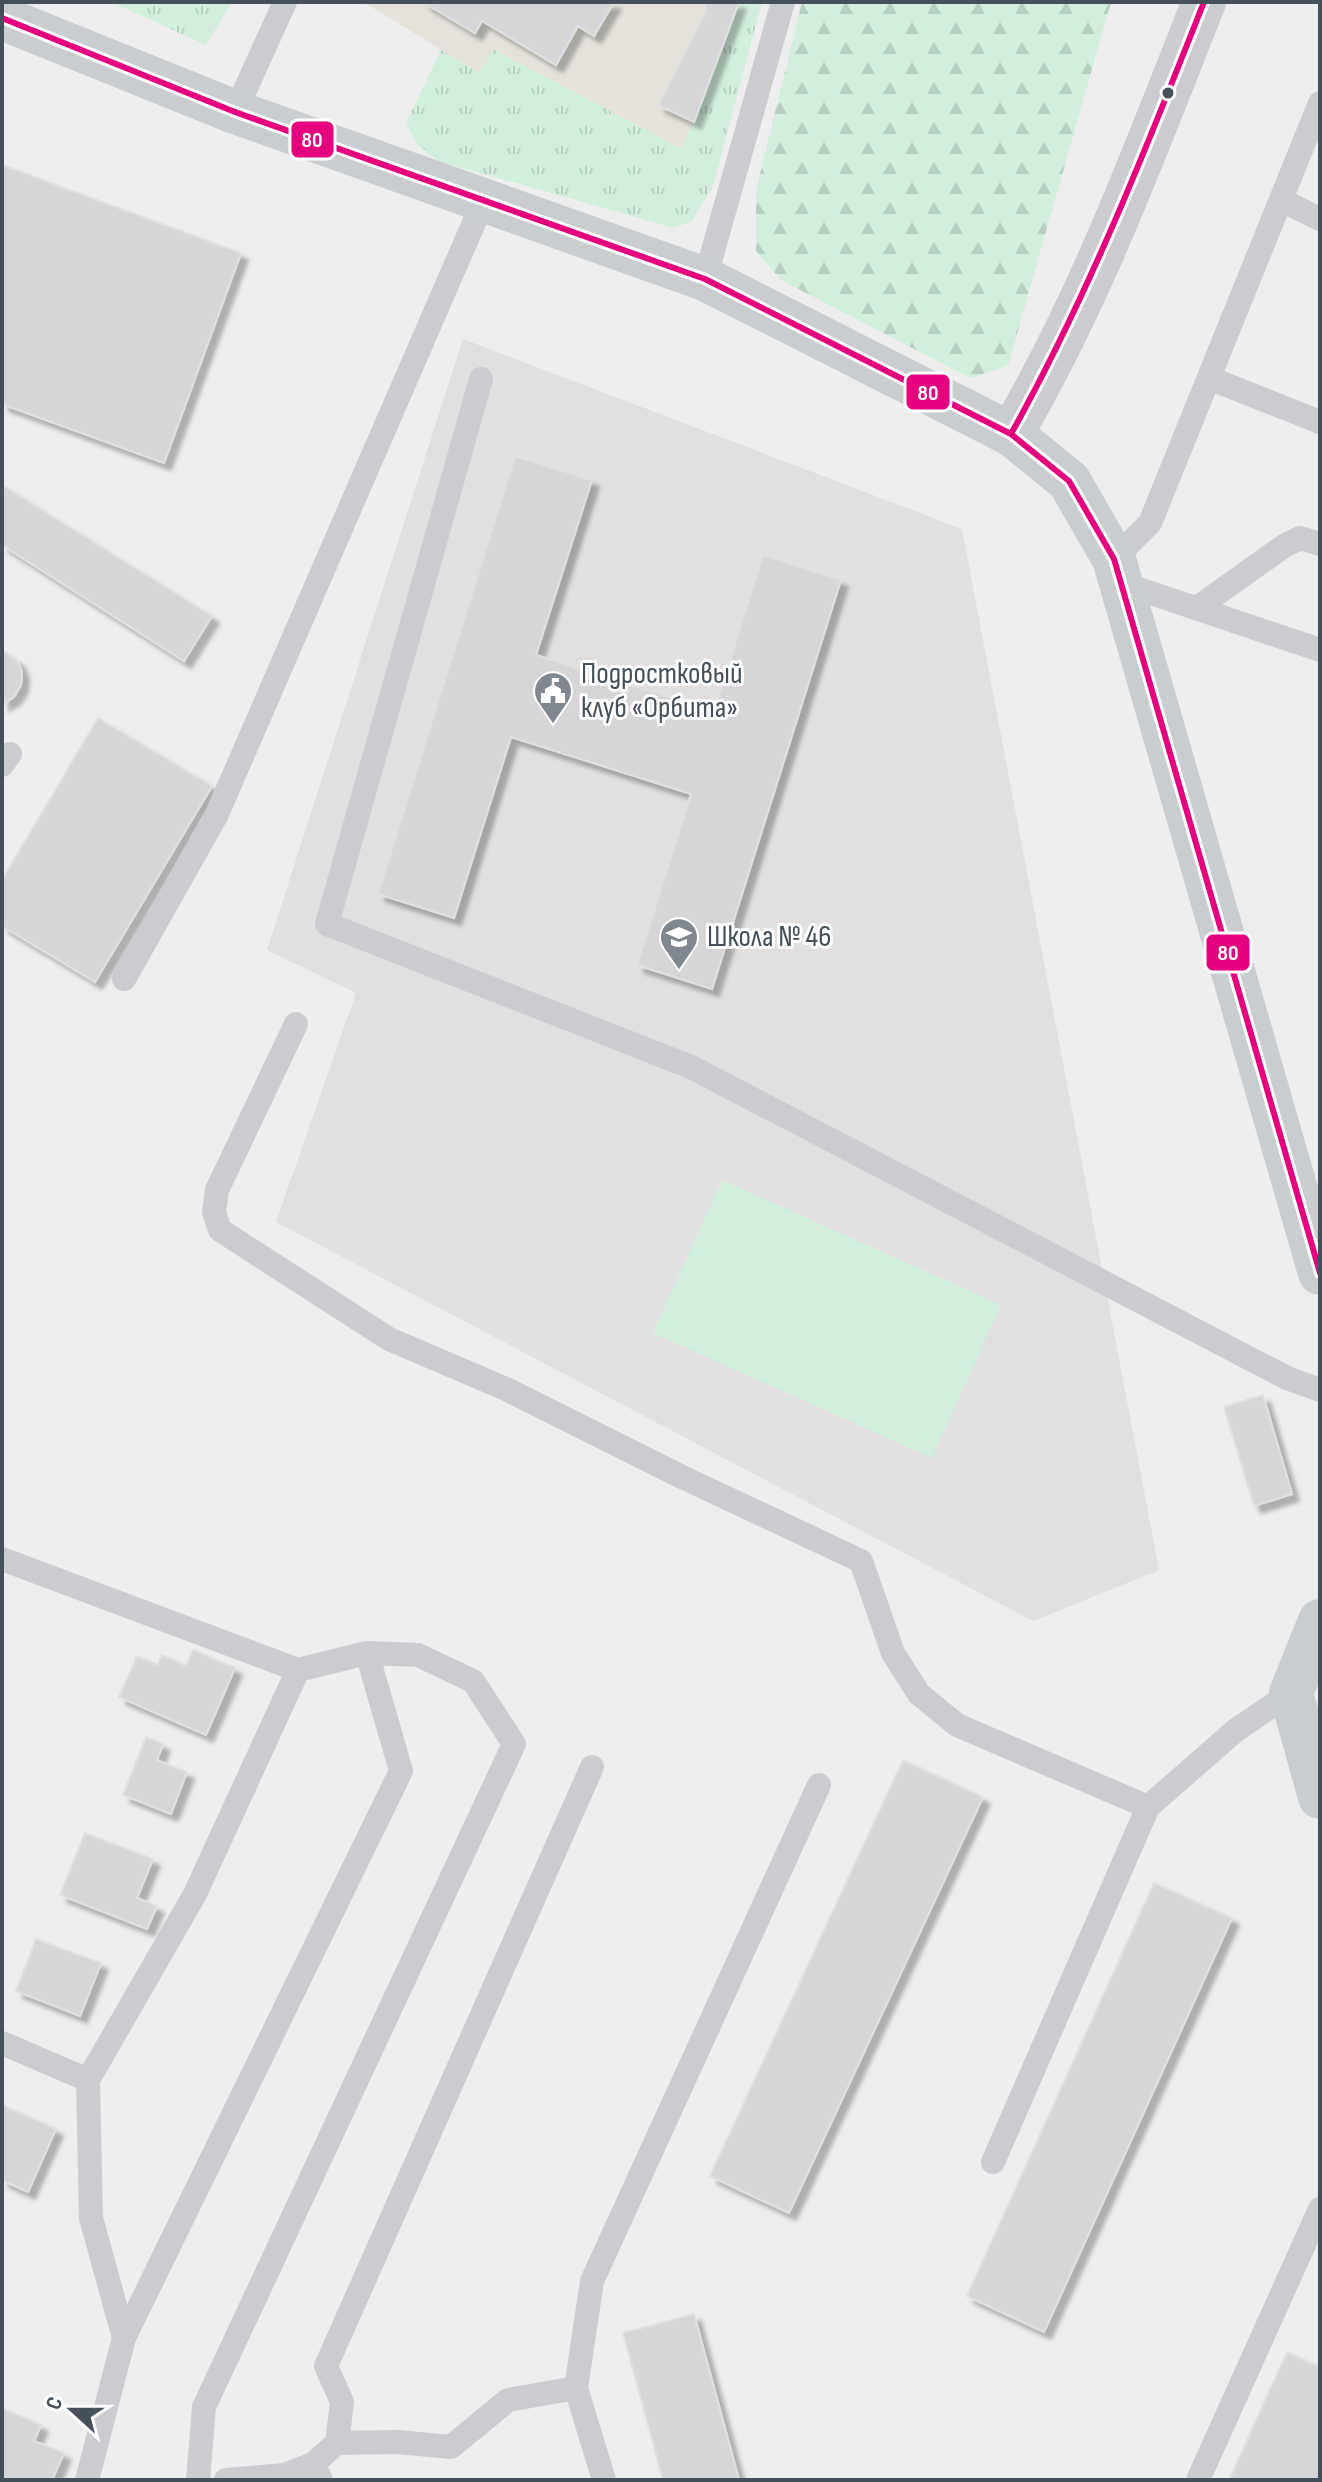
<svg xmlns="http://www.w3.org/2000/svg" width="1322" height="2482" font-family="'Sofia Sans Condensed',sans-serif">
<defs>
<pattern id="grass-tufts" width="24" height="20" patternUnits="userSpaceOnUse" patternTransform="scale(2)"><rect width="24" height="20" fill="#d2efdd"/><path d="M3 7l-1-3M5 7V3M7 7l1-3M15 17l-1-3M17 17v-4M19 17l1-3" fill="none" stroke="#b6cfc0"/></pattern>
<pattern id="forest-firs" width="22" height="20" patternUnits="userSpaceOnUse" patternTransform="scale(2)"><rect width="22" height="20" fill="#d2efdd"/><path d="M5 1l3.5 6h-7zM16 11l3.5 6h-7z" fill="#b6cfc0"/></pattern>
<filter id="shadow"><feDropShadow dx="7" dy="7" stdDeviation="2" flood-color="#0004"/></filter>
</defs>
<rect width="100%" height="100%" fill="#efeeee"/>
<path fill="#e4e2db" d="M 363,2 L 739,2 L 683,150 L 493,50 L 480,73 Z"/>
<path fill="#e1dfe0" d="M 463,339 L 962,529 L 1159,1570 L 1033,1621 L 276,1222 L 356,993 L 267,950 Z"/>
<path fill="url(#grass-tufts)" d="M 111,2 L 232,2 L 206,45 Z
M 739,2 L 762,2 L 713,186 L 692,221 L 674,228 L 438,161 L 418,145 L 406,123 L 441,50 L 480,73 L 493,49 L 682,149 Z"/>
<path fill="url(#forest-firs)" d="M 802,2 L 1111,2 L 1008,366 L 970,378 L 781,280 L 756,251 L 756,190 Z"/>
<path fill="#d2efdd" d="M 722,1180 L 1001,1305 L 932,1458 L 653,1333 Z"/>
<path fill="#d6d6d8" stroke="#e0e0e1" stroke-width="2" filter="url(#shadow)" d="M 423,2 L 614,2 L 594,36 L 578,26 L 556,65 L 482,21 L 475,33 Z
M 704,2 L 739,2 L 694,122 L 658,105 L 706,11 Z
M 2,165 L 241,253 L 164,463 L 2,404 Z
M 515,456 L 592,480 L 536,655 L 714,711 L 763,555 L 841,580 L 712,989 L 637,965 L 691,794 L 511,737 L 454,918 L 378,894 Z
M 2,485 L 212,616 L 184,661 L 2,545 Z
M 2,650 L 17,660 L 22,672 L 21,685 L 14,697 L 2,704 Z
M 98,718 L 212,786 L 95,982 L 2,926 L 2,880 Z
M 1263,1395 L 1292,1494 L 1254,1506 L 1224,1407 Z
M 193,1650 L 235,1668 L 206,1735 L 119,1697 L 137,1656 L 158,1665 L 162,1655 L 186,1666 Z
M 146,1737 L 163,1744 L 157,1760 L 187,1772 L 171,1814 L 123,1795 Z
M 903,1760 L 983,1797 L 789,2213 L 710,2176 Z
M 85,1833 L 153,1859 L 137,1898 L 157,1906 L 147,1929 L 60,1895 Z
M 1154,1883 L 1232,1918 L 1044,2332 L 967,2296 Z
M 36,1939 L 101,1963 L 80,2016 L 16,1991 Z
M 2,2105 L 56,2129 L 28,2192 L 2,2180 Z
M 694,2314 L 739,2480 L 663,2480 L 623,2333 Z
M 1287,2352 L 1320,2367 L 1320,2480 L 1229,2480 Z
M 2,2408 L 41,2425 L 34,2441 L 64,2453 L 52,2480 L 2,2480 Z"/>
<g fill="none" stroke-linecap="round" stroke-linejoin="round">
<path stroke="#cacccf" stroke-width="24" d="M 235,112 L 285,2
M 1281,200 L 1320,219
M 705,279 L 783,2
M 1209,378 L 1320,422
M 481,379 L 327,924 L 691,1067 L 1287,1378 L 1320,1390
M 1114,559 L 1150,523 L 1320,103
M 1121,583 L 1320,650
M 1197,608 L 1284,546 L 1300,538 L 1320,544
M 2,765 L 10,754
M 124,979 L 217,814 L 483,202
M 296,1024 L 217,1190 L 214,1212 L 220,1230 L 389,1339 L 506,1389 L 682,1477 L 861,1561 L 893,1653 L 919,1694 L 957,1725 L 1148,1807 L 1236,1730 L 1291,1693
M 2,1559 L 298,1670 L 367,1653 L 401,1771 L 124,2338 L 87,2480
M 2,2043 L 88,2080
M 993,2162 L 1148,1807
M 124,2338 L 91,2218 L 88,2080 L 195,1894 L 298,1670
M 337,2443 L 397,2442 L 451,2447 L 508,2400 L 576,2388
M 313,2464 L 337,2443 L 342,2402 L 326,2366 L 592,1767
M 198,2480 L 204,2407 L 514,1744 L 473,1681 L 418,1655 L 367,1653
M 226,2480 L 285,2475 L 313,2464 L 321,2480
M 604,2480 L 576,2388 L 592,2281 L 819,1785
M 1198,2480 L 1320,2209"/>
<path stroke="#cacccf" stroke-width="44" d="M 1011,434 C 1091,298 1146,148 1204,2"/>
<path stroke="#cacdd0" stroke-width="44" d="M 2,18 L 235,112 L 705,279 L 1011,434 L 1069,481 L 1114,559 L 1320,1273
M 1320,1621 L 1291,1693 L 1320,1797"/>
<defs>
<path id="bus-1" d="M 2,18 L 235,112 L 705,279 L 1011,434 L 1069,481 L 1114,559 L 1320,1273
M 1011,434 C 1088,296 1146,149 1204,2"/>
</defs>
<use href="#bus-1" stroke="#fff" stroke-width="12"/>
<use href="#bus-1" stroke="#e5007d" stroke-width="6"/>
</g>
<defs>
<symbol id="civic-pin" viewBox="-11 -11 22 30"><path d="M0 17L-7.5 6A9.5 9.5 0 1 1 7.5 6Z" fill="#80878e" stroke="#fff"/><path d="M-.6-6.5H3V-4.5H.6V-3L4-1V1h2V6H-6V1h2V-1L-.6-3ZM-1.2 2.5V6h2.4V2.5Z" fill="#fff"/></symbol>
<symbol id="school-pin" viewBox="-11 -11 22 30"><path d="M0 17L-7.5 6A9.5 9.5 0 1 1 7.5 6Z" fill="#80878e" stroke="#fff"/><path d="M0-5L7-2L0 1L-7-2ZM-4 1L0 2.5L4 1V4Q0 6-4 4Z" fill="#fff"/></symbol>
</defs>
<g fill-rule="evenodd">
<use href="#civic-pin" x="531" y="669" width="44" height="60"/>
<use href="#school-pin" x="657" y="915" width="44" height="60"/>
</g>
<circle fill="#45505a" stroke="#fff" stroke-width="3" cx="1168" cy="93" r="7"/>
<g text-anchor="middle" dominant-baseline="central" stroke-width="6" stroke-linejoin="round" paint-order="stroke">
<g font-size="30" fill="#45505a" stroke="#fff" text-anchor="start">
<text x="581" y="674">Подростковый<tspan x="581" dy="34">клуб «Орбита»</tspan></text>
<text x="707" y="937">Школа № 46</text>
</g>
</g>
<g stroke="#fff" stroke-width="3">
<rect x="290" y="120" width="45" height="39" rx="8" fill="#e5007d"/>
<rect x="905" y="373" width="46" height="38" rx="8" fill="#e5007d"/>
<rect x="1205" y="933" width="46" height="39" rx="8" fill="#e5007d"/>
</g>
<g font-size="22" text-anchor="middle" font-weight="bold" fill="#fff">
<text x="312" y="147">80</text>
<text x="928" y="400">80</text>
<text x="1228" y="960">80</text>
</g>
<rect width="1322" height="2482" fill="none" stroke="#45505a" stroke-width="8"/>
<g transform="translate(72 2410) rotate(291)" stroke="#ffffff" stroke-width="6" paint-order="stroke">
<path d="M0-6L14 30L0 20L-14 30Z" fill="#45505a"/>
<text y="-12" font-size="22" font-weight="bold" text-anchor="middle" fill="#45505a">С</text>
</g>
</svg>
